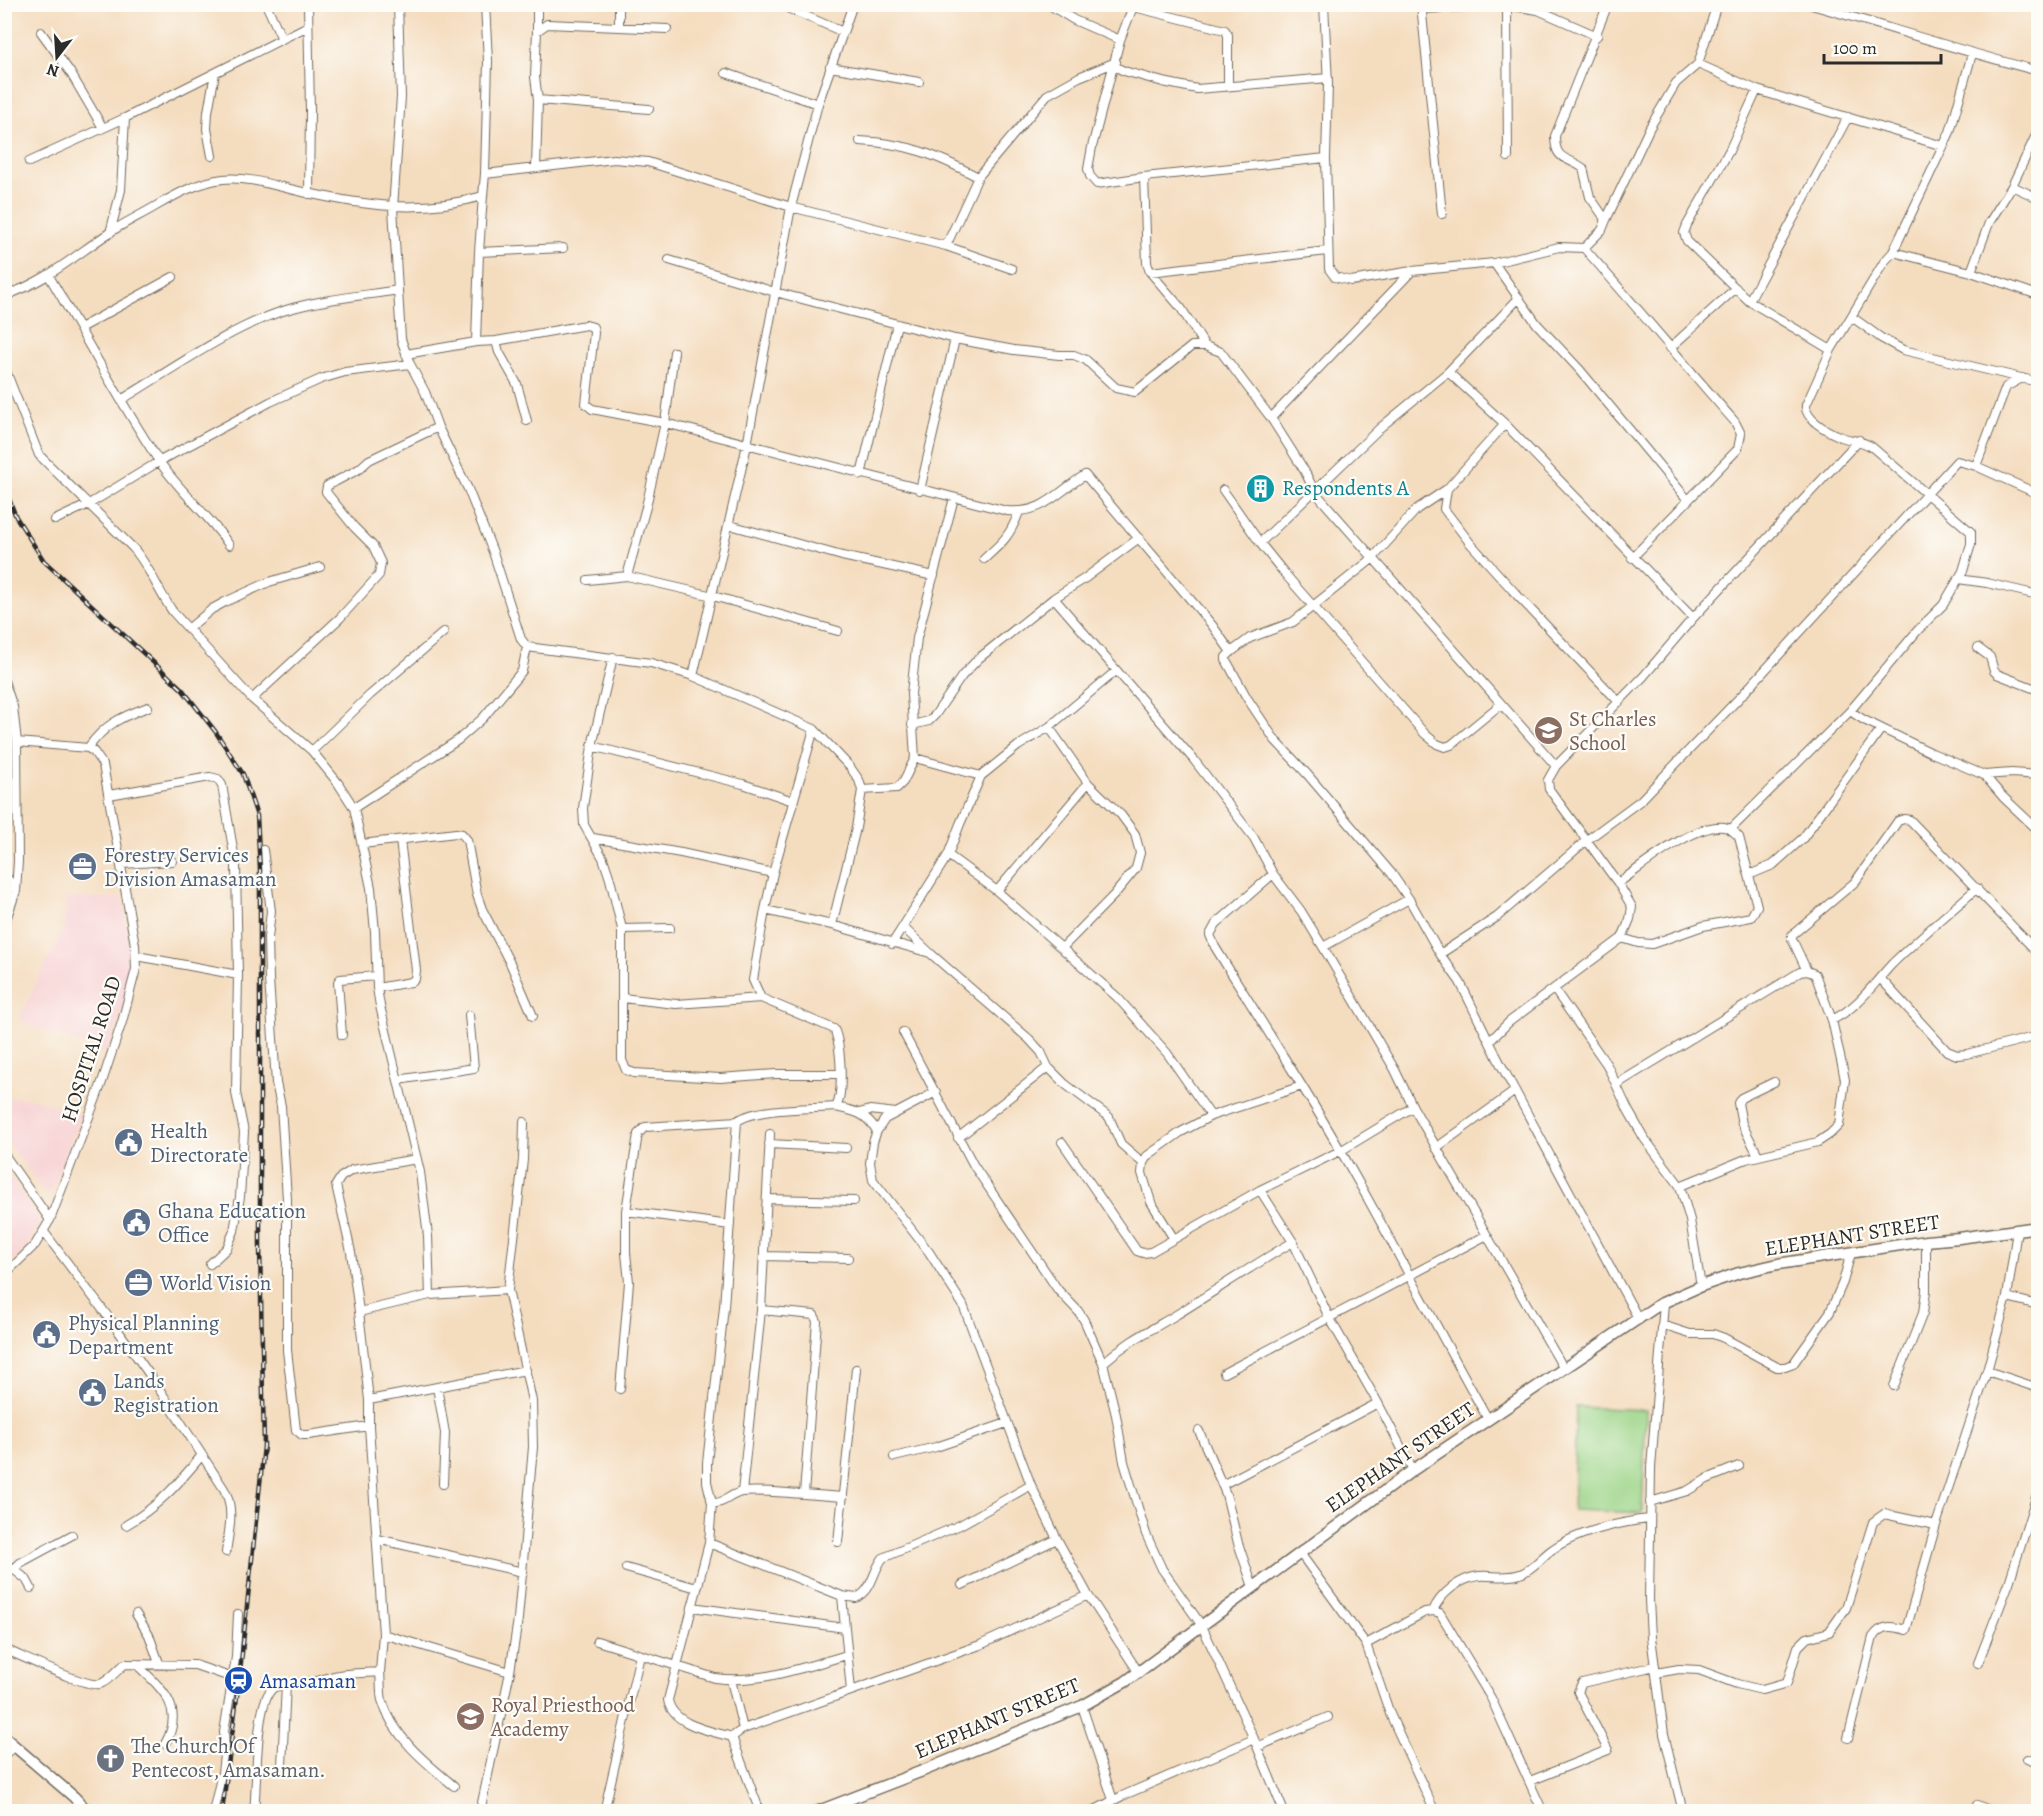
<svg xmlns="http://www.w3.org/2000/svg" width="2043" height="1816" font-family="Alegreya,serif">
<rect width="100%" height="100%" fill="#fdfcf7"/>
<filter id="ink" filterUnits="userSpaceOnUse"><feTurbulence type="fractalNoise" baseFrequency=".0167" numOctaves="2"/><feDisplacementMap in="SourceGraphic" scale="12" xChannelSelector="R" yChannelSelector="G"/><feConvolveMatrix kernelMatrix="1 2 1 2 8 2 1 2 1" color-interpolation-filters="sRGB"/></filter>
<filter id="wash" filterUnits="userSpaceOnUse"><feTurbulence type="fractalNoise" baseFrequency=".008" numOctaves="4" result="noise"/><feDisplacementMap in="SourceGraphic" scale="24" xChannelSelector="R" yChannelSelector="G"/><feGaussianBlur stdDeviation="1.35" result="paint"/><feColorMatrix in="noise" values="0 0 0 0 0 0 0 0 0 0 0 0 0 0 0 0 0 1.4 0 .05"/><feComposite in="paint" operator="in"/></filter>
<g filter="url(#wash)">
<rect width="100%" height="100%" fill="#f4dcbe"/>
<path fill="#f7cfd1" d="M 65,898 L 123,898 L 133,968 L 132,983 L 107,1054 L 18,1020 L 64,926 Z
M 5,1098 L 33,1098 L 81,1115 L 49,1198 L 5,1139 Z
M 4,1168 L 41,1222 L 23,1252 L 5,1265 Z"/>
<path fill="#9bd487" stroke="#638059" stroke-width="1.5" d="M 1576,1407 L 1646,1410 L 1642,1513 L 1573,1510 Z"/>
</g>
<g filter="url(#ink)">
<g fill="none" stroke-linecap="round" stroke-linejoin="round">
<defs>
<path id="minor" d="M 266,4 L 282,39
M 308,4 L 310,111 L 309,194
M 398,4 L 401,97 L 393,208 L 401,339 L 410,364 L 425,392 L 438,427 L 468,489 L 493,552 L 521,639 L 527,647 L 651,663 L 693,676 L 814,729 L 850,767 L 859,780 L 862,790 L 856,828 L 832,925
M 485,4 L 488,61 L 485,174
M 619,4 L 619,26
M 778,4 L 843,32
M 1048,4 L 1074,20 L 1120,40
M 1134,4 L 1120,40 L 1092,147 L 1088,169 L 1090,176 L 1097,184 L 1144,177
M 1324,4 L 1328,84 L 1326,158 L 1329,269 L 1335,277 L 1351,281 L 1412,271 L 1494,263 L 1559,247 L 1584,248 L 1602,230 L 1606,220 L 1590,197 L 1583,168 C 1566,156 1555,161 1555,136 L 1608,4
M 1421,4 L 1442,214
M 1808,4 C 1885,26 1961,51 2038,71
M 1507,5 L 1508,157
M 1134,7 L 1225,30 L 1228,35 L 1228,87
M 1422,9 L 1507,5 L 1538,10 L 1597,36
M 537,31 L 537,4
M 41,32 L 70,72 L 103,128
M 1698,64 L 1757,90 L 1943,146
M 1114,66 L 1124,71 L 1163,82 L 1197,89 L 1328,78
M 830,67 L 919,82
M 726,73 L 818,104
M 1757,90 L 1729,151 L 1687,225 L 1684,233 L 1687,241 L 1749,301 L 1831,350
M 538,100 L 649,109
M 860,141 C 907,143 936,155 978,177
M 212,156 L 207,129 L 208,112 L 215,73
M 1326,158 L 1144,177 L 1147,263 L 1150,272 L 1327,251
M 29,162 L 125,118
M 536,168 L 538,100 L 535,77 L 537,31 L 547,24 L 667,29
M 2012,186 L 2038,198
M 483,196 L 479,252 L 476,342 L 496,341 L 586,325 L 593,327 L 594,333 L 586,404 L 592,409 L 665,423 L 674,352
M 1606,220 L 1650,127 L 1676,83 L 1698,64 L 1717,4
M 110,233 L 121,190 L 125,118 L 308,26
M 946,246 L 1012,269
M 1584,248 C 1635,305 1684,364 1735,422 L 1741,434 L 1738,449 L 1632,558
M 479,252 L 563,248
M 1893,252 L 1971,272 L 2038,295
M 669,260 L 775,292 L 955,339 L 1014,350 L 1059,355 L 1074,355 L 1086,360 L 1116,388 L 1135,392 L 1192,346 L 1205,346 L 1221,352 L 1271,418 L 1304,470 L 1315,492 L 1556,766
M 1494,263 L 1537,324 L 1580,370 L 1687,499
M 1150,272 L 1181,308 L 1205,346
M 1971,272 L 1989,223 L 2012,186 L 2038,131
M 49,276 C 86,338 119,401 159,461 C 180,492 209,515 229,545
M 4,296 C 47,281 73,257 109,233 C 124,223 141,215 156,206 C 177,194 198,182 223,179 C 249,176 278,187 303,192 C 365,206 421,214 483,196 L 485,174 L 614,159 L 648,162 L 791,207 L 946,246 L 978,177 L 1047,95 L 1079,77 L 1116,62
M 1749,301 L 1848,117
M 1852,317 L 1881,338 L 1903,350 L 2038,382
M 80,328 L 173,277
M 496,341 L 499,352 L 517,384 L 527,421
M 1670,348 L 1736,288
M 406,354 L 476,342
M 4,366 L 39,455 L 133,548 C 150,567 158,591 173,612 L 252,699 L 312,751 L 338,783 L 354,808 L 371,888 L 375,932 L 377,988 L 380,1006 L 420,1172 L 428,1236 L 430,1295
M 1448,372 L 1505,424 L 1693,618
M 121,400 C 171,370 231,327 286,310 C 322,299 361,296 398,290
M 1271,418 L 1412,271
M 1505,424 L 1447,489 L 1417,509 L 1372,559 L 1293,622 L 1250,638 L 1231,652 L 1226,657 L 1226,660 L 1247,698 L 1275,740 L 1307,774 L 1392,874 L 1409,899 L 1440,954 L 1460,982 L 1500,1063 L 1639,1320
M 1976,466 L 2006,387 L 2022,378
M 861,475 L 897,324
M 1447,489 L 1444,509 L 1470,543 L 1517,595 L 1619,702
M 920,490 L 955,339
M 1223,490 L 1260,543 L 1285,574 L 1425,734 L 1437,744 L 1445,747 L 1451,745 L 1501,704
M 954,498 L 917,638 L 911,694 L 915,758 L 981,776
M 55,520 L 89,504 L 160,461 L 270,402 L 321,379 L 345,372 L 410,364
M 730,525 L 842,556 L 934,576
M 1139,538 L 1084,579 L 1054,598 L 1194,760 L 1254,838 L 1273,874 L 1301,911 L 1323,947 L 1395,1070 L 1413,1107 L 1564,1369
M 1260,543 L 1381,427 L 1448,372 L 1519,298
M 984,559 C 1003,542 1010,536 1019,512
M 627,576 L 646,507 L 665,423 L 1007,511 C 1044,514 1056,493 1085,475 L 1212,625 L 1231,652
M 1958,579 L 1987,583 L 2038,595
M 588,580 L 627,576 L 713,596 L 838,631
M 188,629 L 212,609 L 225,602 L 269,582 L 320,567
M 1978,648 L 1990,657 L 1994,671 L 1997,674 L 2038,690
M 613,657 L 592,746 L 583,808 L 584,825 L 603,858 L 610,879 L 622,929 L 622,998 L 676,1004 L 761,998 L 834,1029 C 841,1044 844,1094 836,1107 C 810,1109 758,1107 737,1121 L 645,1127 L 638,1134 L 626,1211 L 626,1253 L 629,1282 L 620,1389
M 693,676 L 747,445 L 791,207 L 818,104 L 853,4
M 4,681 L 13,707 L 17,742 L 18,861 L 16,891 L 4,925
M 252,699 L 340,618 L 379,575 L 381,563 L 373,546 L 354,527 L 326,492 L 327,486 L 359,469 L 369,460 L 438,427
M 1850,711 L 1864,720 L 1932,753 L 1984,775 L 2003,797 L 2038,830
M 912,725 L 929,721 L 935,715 L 962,676 L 978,659 L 1054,598
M 1049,727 L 1088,783 L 1121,815 L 1135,834 L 1140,853 L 1136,868 L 1114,895 L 1062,948
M 592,746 L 743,784 L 793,801
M 88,748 C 105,724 121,717 148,707
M 312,751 L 370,695 L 444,632
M 1984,775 L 2012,773 L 2038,775
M 862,790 L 897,788 L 903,782 L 915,758
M 109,795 L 210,777 L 218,779 L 222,785 L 236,866 L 238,975
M 354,808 L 458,740 L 483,718 L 522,671 L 527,647
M 1731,829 L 1850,711 L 1918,630 L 1943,605 L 1963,571 L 1971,544 L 1971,532 L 1872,447 C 1861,440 1850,441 1839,436 C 1827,431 1804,419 1806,405 L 1831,350 L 1884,262 L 1893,252 L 1950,132 L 1972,54
M 593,838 L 681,853 L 773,873
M 362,844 L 456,833 L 462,834 L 467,840 L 477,895 L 482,909 L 511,965 L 533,1016
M 263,850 L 271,911 L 268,938 L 269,979 L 276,1083 L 281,1106 L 287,1199 L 287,1350 L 296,1430 L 302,1435 L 308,1435 L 369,1426
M 948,855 L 997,891 L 1117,997 L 1167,1053 L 1211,1116
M 122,864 L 172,861
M 4,874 L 16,890
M 1273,874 L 1216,924 L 1210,935 L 1215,947 L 1302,1086
M 1749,875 L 1773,865 L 1803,838 L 1881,729
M 1618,883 C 1643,866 1694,823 1724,827 C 1731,828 1734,832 1739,837 L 1757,906 L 1751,917 L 1703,926 L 1652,944 L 1638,943 L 1622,938
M 997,891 L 1088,783
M 765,910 L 832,925 L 930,953
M 904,928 L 930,953 L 1029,1039 L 1041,1052 L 1048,1067 L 958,1138
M 622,929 L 670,928
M 892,944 L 948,855 L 960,824 L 981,776 L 1018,746 L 1049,727 L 1116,671
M 1323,947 L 1409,899
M 1440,954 L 1497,917 L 1587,840 L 1641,800 L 1744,693 L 1957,461 L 1976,466 L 2038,494
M 137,956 L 238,975 L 236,1093 L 244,1132 L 240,1197 L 234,1231 L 227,1248 L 210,1264
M 1880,978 L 1947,1051 L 1957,1055 L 1967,1054 L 2038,1036
M 377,988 L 411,982 L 415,979 L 416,970 L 400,840
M 1554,989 L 1607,1065 L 1628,1110 L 1644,1138 L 1680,1186 L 1690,1220 L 1701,1286
M 622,998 L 622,1060 L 626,1070 L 634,1073 L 720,1078 L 776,1074 L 839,1074
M 761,998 L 753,980 L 765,910 L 773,873 L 814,729
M 1832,1020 C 1859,1007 1873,984 1893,963 C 1920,937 1949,913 1977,888
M 903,1032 L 974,1166 L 1058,1290 L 1078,1311 L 1084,1320 L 1103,1363 L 1116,1415 L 1124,1462 L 1146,1534 L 1162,1569 L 1202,1626 L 1254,1739 L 1284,1812
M 342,1035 L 338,982 L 340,979 L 376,976
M 1490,1041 L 1509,1022 L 1622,938 L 1630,919 L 1632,907 L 1618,883 L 1549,789 L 1548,780 L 1556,766 L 1643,677 L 1693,618 L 1859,440
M 1048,1067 L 1065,1084 L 1109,1117 L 1121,1144 L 1143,1163
M 398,1080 L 474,1068 L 469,1015
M 1617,1084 L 1800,972 L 1807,971
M 936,1092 L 885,1119 L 877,1131 L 873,1142 L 870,1163 L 873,1180 L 929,1252 L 963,1305 L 1031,1485 L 1057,1539 L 1088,1595 L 1139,1673
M 836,1107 C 855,1111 866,1113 877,1131
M 859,1113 L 870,1110 L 896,1113
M 1062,1142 L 1137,1251 L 1143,1253 L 1151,1252 L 1260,1190 L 1342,1150 L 1413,1107
M 769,1144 L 846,1148
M 1436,1148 L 1515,1091
M 4,1154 L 50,1220
M 1758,1155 L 1742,1124 L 1738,1103 L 1741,1098 L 1774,1082
M 1680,1186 L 1746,1159 L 1818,1142 L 1830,1134 L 1839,1125 L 1845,1080 L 1842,1065 L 1832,1020 L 1815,974 L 1807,971 L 1792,939 L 1792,935 L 1855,882 L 1898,821 L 1904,819 L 1910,820 L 2038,953
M 1260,1190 L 1293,1242 L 1329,1317 L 1378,1403 L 1413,1470
M 767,1199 L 854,1201
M 626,1211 L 730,1225
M 44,1232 L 112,1322 L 154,1381 L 224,1489 C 235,1508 229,1531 226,1552
M 1174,1239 L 1151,1202 L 1142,1173 L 1143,1163 L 1147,1156 L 1181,1132 L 1211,1116 L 1302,1086 C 1369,1194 1425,1308 1488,1419
M 764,1256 L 848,1258
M 4,1275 L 35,1245 L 50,1220 L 101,1085 L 122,1022 L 136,969 L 135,945 L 103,765 L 94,752 L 88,748 L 17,742
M 2007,1297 L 2038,1305
M 1664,1303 L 1651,1468 L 1649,1600 L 1651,1637 L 1664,1734 L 1683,1812
M 359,1312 L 430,1295 L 508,1290
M 1662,1325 L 1690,1334 L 1713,1334 L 1724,1338 L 1777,1367 L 1785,1367 L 1793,1364 L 1830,1312 L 1843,1282 L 1851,1253
M 1103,1363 C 1128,1341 1149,1331 1176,1315 C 1215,1291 1253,1265 1293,1242
M 1987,1371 L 2038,1388
M 1224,1373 L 1487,1235
M 1894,1386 L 1923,1313 L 1926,1291 L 1926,1241
M 437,1387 L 445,1433 L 443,1484
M 369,1400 L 526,1370
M 1199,1431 L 1226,1494 L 1238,1543 L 1253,1587
M 894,1457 L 936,1447 L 1007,1423
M 1222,1485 L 1378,1403
M 742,1492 L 761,1310 L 770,1134
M 804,1494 L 843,1497
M 1650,1502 L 1687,1491 L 1707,1479 L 1739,1466
M 712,1503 L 707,1482 L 707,1463 L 724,1307 L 737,1121
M 126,1525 C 159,1506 178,1484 202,1455
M 377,1539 L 523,1572
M 838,1542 L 856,1369
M 709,1543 L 842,1596 L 856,1598 C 873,1591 872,1572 883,1558 L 960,1525 L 1031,1485
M 1300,1553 L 1366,1644 L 1390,1714 L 1435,1812
M 4,1562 L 26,1579 L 31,1588
M 626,1568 L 697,1588
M 14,1569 L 20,1563 L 72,1535
M 962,1585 L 1057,1539
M 692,1607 L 845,1628
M 1433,1611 C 1440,1594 1460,1578 1479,1576 C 1493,1575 1506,1579 1520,1574 C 1533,1570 1542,1556 1553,1549 C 1575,1533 1623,1521 1650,1519
M 136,1614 L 149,1635 L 159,1663
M 383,1634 L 510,1672
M 597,1641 L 715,1678 C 759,1684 804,1667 847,1655
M 1366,1644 L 1425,1612 L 1433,1611 L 1440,1613 L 1491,1698 L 1543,1812
M 4,1649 C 22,1656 86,1688 100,1684 C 109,1681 117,1670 125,1664 L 195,1665 L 233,1678
M 1978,1663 L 2009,1583 L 2038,1491
M 136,1664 C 161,1688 186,1707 165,1744
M 380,1672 C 381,1681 380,1692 382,1700 C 393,1737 426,1763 454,1786
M 1656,1673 L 1679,1669 L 1699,1670 L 1737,1684 L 1762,1690 L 1787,1683 L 1798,1647 L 1807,1638 L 1829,1632 L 1846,1608 L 1873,1522 L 1884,1514 L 1936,1525
M 731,1680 L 743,1729
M 851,1691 L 980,1645 L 1088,1595
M 1082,1706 L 1113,1800
M 732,1737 L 743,1729 L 851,1691 L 842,1596
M 1848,1738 L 1873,1637 C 1882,1624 1892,1626 1906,1630 L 1936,1525 L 1987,1371 L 2007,1297 L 2017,1230
M 1257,1747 L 1328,1717
M 4,1755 L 15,1746
M 2027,1759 L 2038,1763
M 282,1765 L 286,1685
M 1530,1781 L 1608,1750 L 1578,1692 L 1582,1683 L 1655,1666
M 1977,1805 L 1994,1812
M 213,1812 L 222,1773 L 225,1746 L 224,1732 L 236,1657 L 238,1614
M 254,1812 C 257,1787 255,1704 272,1689 C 281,1681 300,1684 312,1682 C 321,1681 330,1676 339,1675 C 352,1673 367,1673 380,1672 L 383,1634 L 369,1426 L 369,1400 L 359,1312 L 351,1252 L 336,1185 L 341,1177 L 352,1170 L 417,1159
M 480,1812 L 510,1672 L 518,1619 L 533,1447 L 532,1401 L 508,1290 L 523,1160 L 524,1122
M 604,1812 L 640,1655
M 760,1812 L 732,1737 C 711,1731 672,1725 668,1700 L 709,1543 L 712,1503 C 723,1505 730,1494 742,1492 C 761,1490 784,1493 804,1494 L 817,1321 L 814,1315 L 761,1310
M 1091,1812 L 1122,1796 L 1254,1739"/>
<path id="major" d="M 4,1737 L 74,1797 L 88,1812
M 816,1812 L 925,1770 L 1082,1706 L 1125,1682 L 1413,1470 L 1660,1304 L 1701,1286 L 1739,1273 L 1778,1264 L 1926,1241 L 1959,1238 L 2038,1227"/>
</defs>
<use href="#minor" stroke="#71695e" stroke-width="10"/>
<use href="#major" stroke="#71695e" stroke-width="13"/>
<use href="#minor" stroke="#fff" stroke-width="8"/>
<use href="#major" stroke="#fff" stroke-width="10"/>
<defs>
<path id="rail" d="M 4,486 L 16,517 L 44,561 L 182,689 L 215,731 L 243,774 L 257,816 L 260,870 L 260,1247 L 264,1446 L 239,1681 L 222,1812"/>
</defs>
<use href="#rail" stroke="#2b2b2b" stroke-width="4.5"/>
<use href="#rail" stroke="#fdfcf7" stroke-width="2" stroke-dasharray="7" stroke-linecap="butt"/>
</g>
</g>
<defs>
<symbol id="building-disc" viewBox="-11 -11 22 22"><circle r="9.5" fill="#0f9aa8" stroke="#fdfcf7"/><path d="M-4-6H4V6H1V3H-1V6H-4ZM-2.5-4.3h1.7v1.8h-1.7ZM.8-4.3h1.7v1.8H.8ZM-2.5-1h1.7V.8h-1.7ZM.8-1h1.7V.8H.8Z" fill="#fff"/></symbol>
<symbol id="school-disc" viewBox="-11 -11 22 22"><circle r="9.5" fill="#8d6e63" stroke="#fdfcf7"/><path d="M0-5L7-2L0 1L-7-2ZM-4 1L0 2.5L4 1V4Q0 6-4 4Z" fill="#fff"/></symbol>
<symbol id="office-disc" viewBox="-11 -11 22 22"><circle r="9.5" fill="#5c6f8a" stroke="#fdfcf7"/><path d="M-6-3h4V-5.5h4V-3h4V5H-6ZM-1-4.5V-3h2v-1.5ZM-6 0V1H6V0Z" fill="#fff"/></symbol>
<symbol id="civic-disc" viewBox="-11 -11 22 22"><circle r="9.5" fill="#5c6f8a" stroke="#fdfcf7"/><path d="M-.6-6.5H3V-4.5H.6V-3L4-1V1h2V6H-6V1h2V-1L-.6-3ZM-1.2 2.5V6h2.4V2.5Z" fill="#fff"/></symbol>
<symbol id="station-disc" viewBox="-11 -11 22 22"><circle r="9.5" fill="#1a4fb4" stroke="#fdfcf7"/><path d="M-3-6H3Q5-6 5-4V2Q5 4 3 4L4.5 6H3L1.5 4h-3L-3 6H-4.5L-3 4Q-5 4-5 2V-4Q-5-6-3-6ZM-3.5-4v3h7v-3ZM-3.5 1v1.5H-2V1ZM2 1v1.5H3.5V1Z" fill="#fff"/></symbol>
<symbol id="church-disc" viewBox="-11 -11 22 22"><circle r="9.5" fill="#6b7280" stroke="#fdfcf7"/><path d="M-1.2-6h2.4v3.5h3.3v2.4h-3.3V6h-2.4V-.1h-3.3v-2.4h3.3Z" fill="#fff"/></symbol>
</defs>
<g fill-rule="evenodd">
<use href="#building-disc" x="1244" y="472" width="33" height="33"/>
<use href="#school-disc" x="1532" y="714" width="33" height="33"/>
<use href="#office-disc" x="66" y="850" width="33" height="33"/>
<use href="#civic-disc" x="112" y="1126" width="33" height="33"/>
<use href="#civic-disc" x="120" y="1206" width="33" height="33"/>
<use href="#office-disc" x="122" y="1266" width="33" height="33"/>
<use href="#civic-disc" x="30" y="1318" width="33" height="33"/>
<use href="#civic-disc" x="76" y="1376" width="33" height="33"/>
<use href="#station-disc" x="222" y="1664" width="33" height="33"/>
<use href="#school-disc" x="454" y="1700" width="33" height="33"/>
<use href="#church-disc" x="94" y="1742" width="33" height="33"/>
</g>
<g text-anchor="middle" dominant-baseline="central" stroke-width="4.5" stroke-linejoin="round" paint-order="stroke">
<g font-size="21" fill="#0d838f" stroke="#fdfcf7" text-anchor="start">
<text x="1282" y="488">Respondents A</text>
</g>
<g font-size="21" fill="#785e54" stroke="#fdfcf7" text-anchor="start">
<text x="1569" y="719">St Charles<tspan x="1569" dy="24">School</tspan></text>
<text x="491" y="1705">Royal Priesthood<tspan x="491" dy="24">Academy</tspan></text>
</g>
<g font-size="21" fill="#4e5e75" stroke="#fdfcf7" text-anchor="start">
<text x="104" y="855">Forestry Services<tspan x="104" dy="24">Division Amasaman</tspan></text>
<text x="150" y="1131">Health<tspan x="150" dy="24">Directorate</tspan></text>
<text x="158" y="1211">Ghana Education<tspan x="158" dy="24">Office</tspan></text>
<text x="160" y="1283">World Vision</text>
<text x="68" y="1323">Physical Planning<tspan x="68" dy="24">Department</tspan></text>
<text x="113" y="1381">Lands<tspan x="113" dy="24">Registration</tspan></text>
</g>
<g font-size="21" fill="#2b2b2b" stroke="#fdfcf7">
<text transform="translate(91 1049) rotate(-72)">HOSPITAL ROAD</text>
<text transform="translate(1852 1235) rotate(-9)">ELEPHANT STREET</text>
<text transform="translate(1400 1457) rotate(-35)">ELEPHANT STREET</text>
<text transform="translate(997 1718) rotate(-23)">ELEPHANT STREET</text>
</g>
<g font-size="21" fill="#164399" stroke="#fdfcf7" text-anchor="start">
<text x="260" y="1681">Amasaman</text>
</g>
<g font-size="21" fill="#5b616d" stroke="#fdfcf7" text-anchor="start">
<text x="131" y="1746">The Church Of<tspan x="131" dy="24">Pentecost, Amasaman.</tspan></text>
</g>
</g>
<rect width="2043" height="1816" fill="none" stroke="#fdfcf7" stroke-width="24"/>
<g transform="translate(57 57) rotate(197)" stroke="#fdfcf7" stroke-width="4.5" paint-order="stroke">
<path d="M0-4.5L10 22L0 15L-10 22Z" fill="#2b2b2b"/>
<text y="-9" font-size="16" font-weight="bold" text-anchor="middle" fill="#2b2b2b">N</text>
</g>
<path d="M1824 54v9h117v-9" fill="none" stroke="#2b2b2b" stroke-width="3"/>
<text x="1833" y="54" font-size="18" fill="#2b2b2b" stroke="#fdfcf7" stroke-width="4.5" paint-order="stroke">100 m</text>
</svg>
